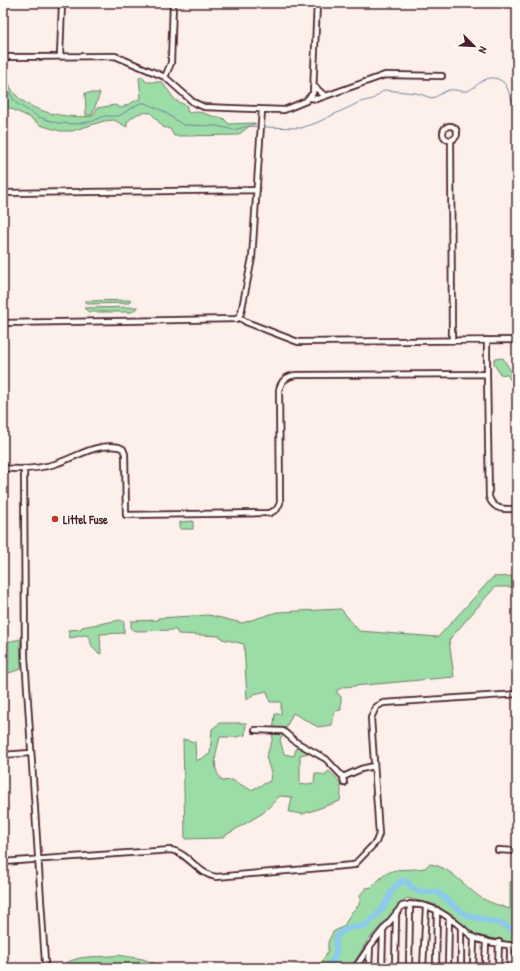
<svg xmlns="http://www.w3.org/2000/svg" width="520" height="971" font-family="'Patrick Hand',sans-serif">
<rect width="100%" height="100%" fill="#fdf0eb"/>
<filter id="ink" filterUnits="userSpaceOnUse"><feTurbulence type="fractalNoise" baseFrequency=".025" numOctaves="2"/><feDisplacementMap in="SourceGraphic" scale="8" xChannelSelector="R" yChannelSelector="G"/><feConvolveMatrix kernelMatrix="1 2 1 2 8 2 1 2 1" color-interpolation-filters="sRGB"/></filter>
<g filter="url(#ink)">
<path fill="#9cdca6" stroke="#737e68" d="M 3,73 C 9,79 9,88 15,94 C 31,113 69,119 93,116 L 97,108 L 115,105 L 121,108 L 141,98 L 139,78 L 142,76 L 146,82 L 162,82 L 175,100 L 187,106 L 187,111 L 190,113 C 200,109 212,118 223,118 L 229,124 L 254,123 L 256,124 L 251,125 L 238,135 L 180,136 L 174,136 L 170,129 L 163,127 L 151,113 C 137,112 137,114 127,122 L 127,127 L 114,120 L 104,121 L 72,131 L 60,131 L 40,125 L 29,117 L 7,107 L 3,99 Z
M 85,93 L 100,93 L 92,115 L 86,115 Z
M 131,300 L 129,303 L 88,304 L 84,301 Z
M 138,307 L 132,312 L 89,312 L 84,308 Z
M 503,358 L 513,375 L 517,375 L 517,389 L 507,375 L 500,374 L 494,364 L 494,359 Z
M 193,521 L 193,529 L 180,529 L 180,522 Z
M 517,576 L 517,587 L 495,587 L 449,640 L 454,677 L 343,687 L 336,691 L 341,697 L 341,710 L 335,711 L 332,725 L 318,727 L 293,713 L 280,740 L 284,754 L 294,756 L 297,746 L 309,750 L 310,753 L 300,755 L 300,785 L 314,783 L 315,773 L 324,775 L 329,771 C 342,782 342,785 340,801 L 303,814 L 289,812 L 292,797 L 280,796 L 263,813 L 221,838 L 185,839 L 183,739 L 195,742 L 196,761 L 210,754 L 212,729 L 220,723 L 246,723 L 245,735 L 236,737 L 220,737 C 216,754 211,766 222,781 L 232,780 L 251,790 L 270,781 L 271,773 L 266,757 L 272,741 L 275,714 L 281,714 L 281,702 L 270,702 L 267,691 L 254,694 L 247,700 L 244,644 L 222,639 L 220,636 L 178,634 L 176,630 L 137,631 L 131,629 L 131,621 L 158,620 L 158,618 L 209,615 L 242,623 L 277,612 L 341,609 L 359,631 L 438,637 L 493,577 Z
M 120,620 L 124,622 L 124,633 L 100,634 L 101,654 C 92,650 91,646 90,637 L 85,635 L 70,638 L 68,630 L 81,629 L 82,627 Z
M 20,639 L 21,669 L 3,675 L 3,643 Z
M 429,864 C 451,866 465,888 483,899 C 491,903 501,906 510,909 L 510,882 L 514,881 L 515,870 L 517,870 L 517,944 L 476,935 L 436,905 L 407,898 L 368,940 L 351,968 L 280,968 L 284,966 L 321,963 L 328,951 L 328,942 L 333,932 L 344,926 L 351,913 L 359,905 L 361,897 L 359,896 L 366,888 L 372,887 C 393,863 398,872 425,868 Z
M 118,955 L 143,959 L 166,968 L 58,968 C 81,952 93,959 118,955 Z"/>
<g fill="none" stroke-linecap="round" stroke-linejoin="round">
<path stroke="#72859f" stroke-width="1" d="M 3,83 L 16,103 L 39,117 L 57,123 L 76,124 L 93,121 L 104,116 L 119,116 L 140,103 L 145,103 L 163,111 L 183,125 L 217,126 L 234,130 L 248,126 L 259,127
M 263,127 L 301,128 L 316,123 L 360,102 L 373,99 L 384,90 L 416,93 L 432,98 C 438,97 443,91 449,90 C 455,89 460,92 467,91 C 477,88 487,70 503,82 C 509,86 510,102 517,109"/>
<path stroke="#8dc9ed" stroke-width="6" d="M 327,968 C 332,962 336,957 336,949 C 336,946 336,942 336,939 C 341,927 356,926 366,926 L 383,908 L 392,891 L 401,881 L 407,882 L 412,888 L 421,892 L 437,892 L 466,915 L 502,924 L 517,932"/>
<defs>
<path id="minor" d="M 60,56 L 62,3
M 3,57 L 115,56 L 165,77 L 193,102 L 204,107 L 284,110 L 306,101 L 313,93 L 317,3
M 165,77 L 171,63 L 173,3
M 315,87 L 325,96
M 311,98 L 317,99 L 385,75 L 442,76
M443 133a7 7 0 1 1 14 0a7 7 0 1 1-14 0Z
M 451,140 L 452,340
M 3,193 L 257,190
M 239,317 L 246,322 L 298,342 L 517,340
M 3,323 L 237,319 L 241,313 L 252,258 L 262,110
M 487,340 L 487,374
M 3,468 C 20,470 38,469 55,464 C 77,457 95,443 119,447 L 123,449 L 125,454 L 126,515 L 270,513 L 277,509 L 280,503 L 279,390 C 281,381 286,376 296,375 L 487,374 L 489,497 C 494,511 505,509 517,509
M 24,469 L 25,657 L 45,962
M 255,730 L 283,731 L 296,742 L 326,759 L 343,777 L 344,783
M 3,755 L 30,753
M 343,777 L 361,769 L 374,766
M 498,850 L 517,851
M 3,862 L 171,850 C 188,853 198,874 216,877 L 354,865 L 376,842 L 379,834 L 371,718 L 376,707 L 383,703 L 517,694
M 355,968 L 370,946 L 402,906 C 425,900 444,913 461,927 C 465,930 470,936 475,938 C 488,944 503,943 517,947
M 369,968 L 370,946
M 382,968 L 383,930
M 395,968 L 396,914
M 409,968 L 410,904
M 423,968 L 426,906
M 436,968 L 437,910
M 448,968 L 449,917
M 461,968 L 461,927
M 473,968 L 474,938
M 485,968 L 486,941
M 498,968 L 499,942
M 510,968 L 510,945"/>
</defs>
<use href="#minor" stroke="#4a1f2b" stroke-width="8"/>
<use href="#minor" stroke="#fdfcf7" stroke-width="4.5"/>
</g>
</g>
<circle fill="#c8321e" stroke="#fdfcf7" stroke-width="1.5" cx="55" cy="519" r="4"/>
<g text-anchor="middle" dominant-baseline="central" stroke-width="3" stroke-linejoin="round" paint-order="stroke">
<g font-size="12" font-weight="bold" fill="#4a1f2b" stroke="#fdfcf7" text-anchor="start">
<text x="63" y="519">Littel Fuse</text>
</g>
</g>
<rect width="520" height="971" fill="none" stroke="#fdfcf7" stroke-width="16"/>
<rect x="8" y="8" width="504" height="955" fill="none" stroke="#4a1f2b" stroke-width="1.5" filter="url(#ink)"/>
<g transform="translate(474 46) rotate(114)" stroke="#fdfcf7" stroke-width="3" paint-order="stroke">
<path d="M0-3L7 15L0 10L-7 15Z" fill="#4a1f2b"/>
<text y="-6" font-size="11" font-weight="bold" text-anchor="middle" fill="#4a1f2b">N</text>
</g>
</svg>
